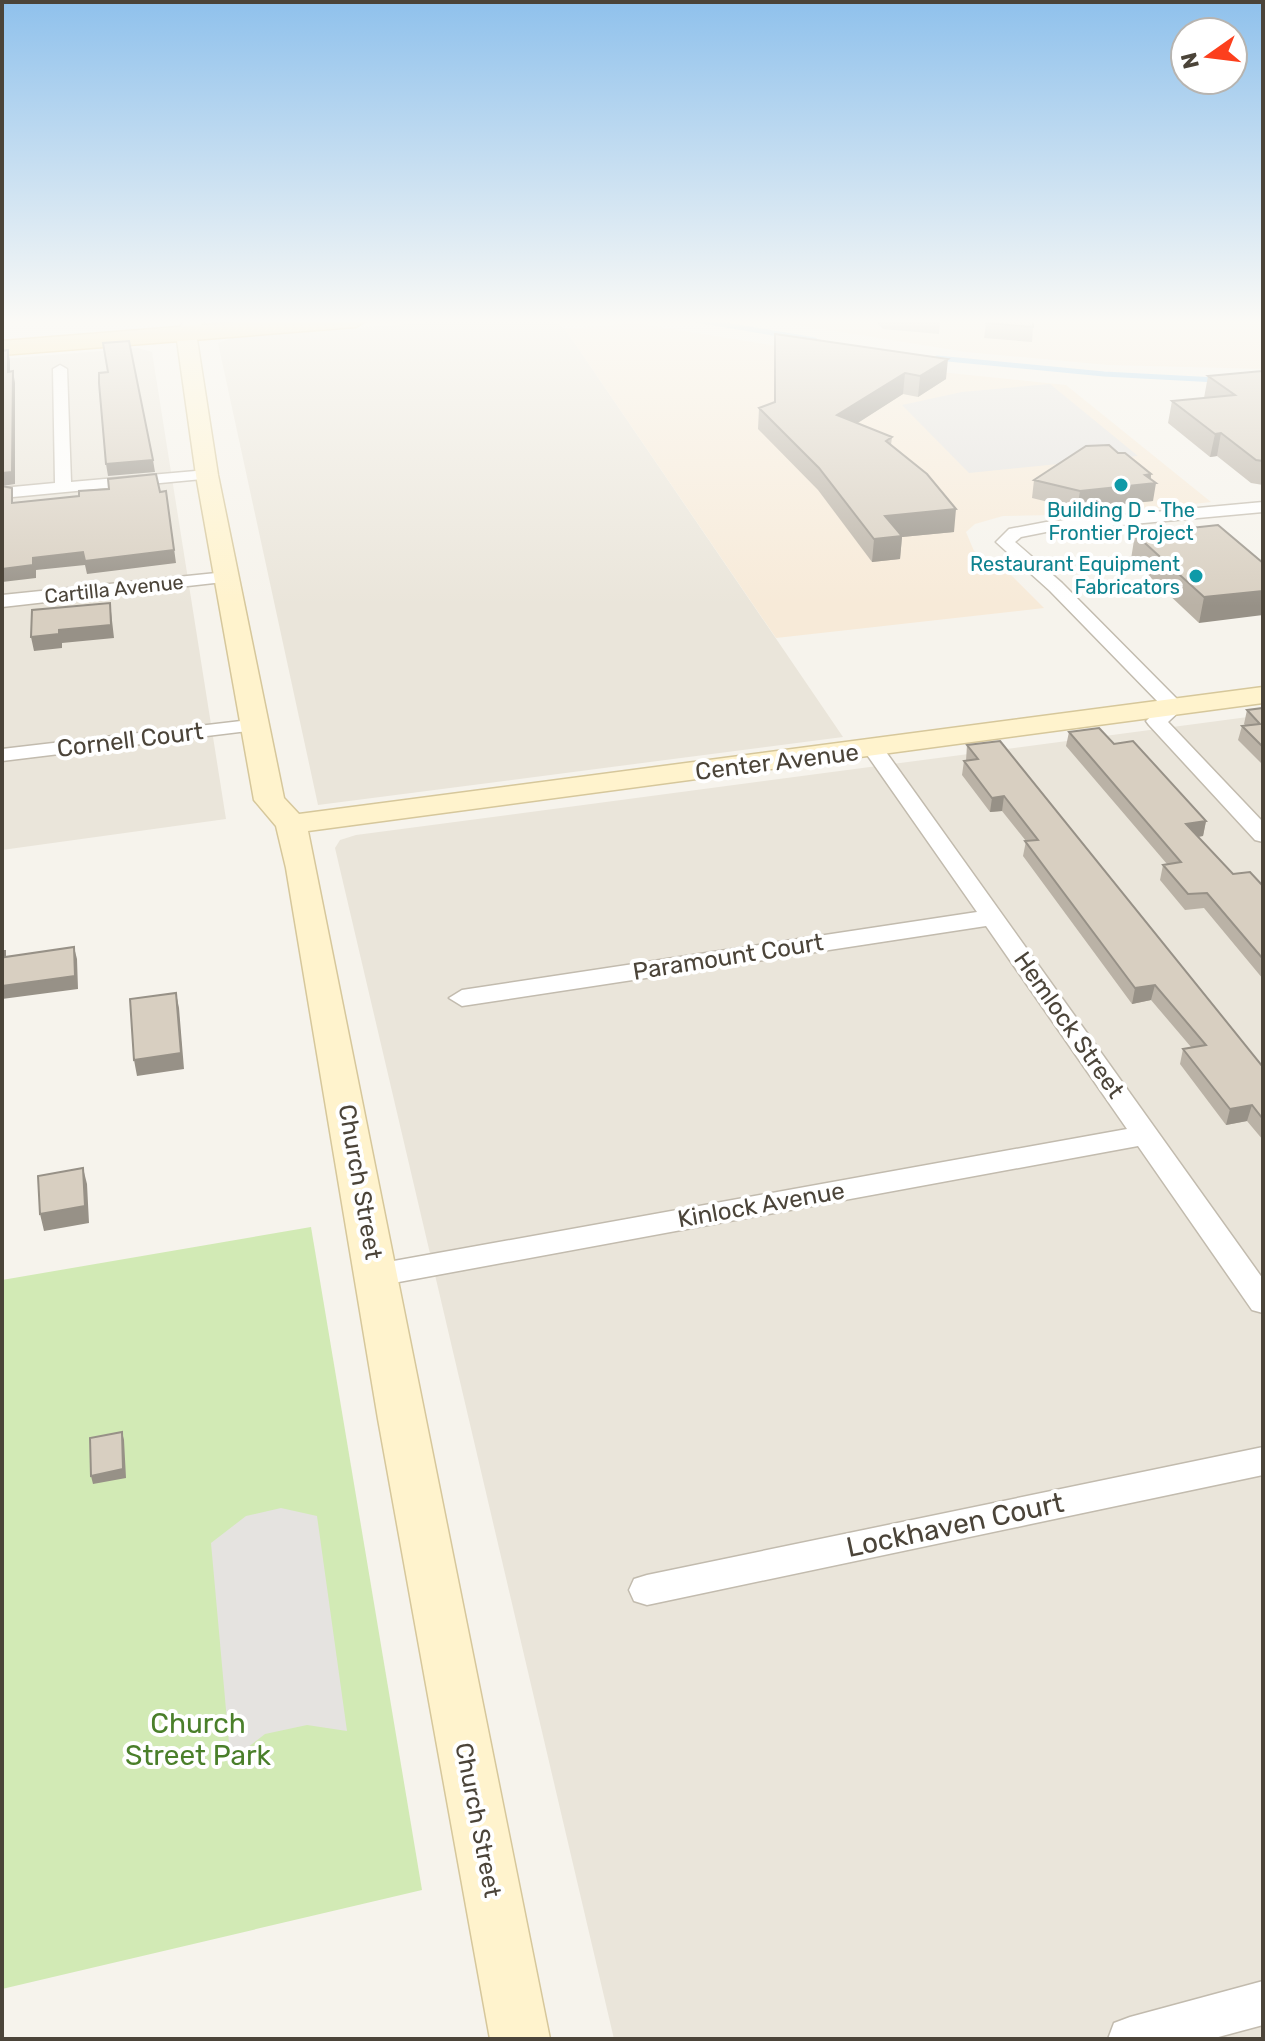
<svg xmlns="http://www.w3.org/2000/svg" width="1265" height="2041" font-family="Rubik,sans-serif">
<rect width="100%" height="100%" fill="#f6f3ec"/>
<path fill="#eae5da" d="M 464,320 L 552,320 L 565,329 L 843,737 L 318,805 L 218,343 L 234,337 Z
M 138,348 L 152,352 L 226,819 L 2,850 L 2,359 Z
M 1263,715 L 1263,2039 L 614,2039 L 335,848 L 340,840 L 356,835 Z"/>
<path fill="#f7ead8" d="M 766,320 L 1263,320 L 1263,369 L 1108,365 L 966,352 Z
M 636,323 L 930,371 L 1066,385 L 1211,502 L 1104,514 L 1003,516 L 975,524 L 966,532 L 974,551 L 1007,571 L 1044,608 L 776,638 L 565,329 Z"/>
<path fill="#d2eab5" d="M 311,1227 L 422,1890 L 2,1989 L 2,1280 Z"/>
<path fill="#e5e3e0" d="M 1050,384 L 1138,456 L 969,473 L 902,405 L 962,392 Z
M 281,1508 L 317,1516 L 347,1731 L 307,1725 L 265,1734 L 239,1754 L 229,1743 L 211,1543 L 246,1516 Z"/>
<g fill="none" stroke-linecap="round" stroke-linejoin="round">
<path stroke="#a9d4f2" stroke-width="5" d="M 696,320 L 815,340
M 937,358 L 1104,374 L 1217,380"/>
<defs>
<path id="street" d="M 60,365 L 67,369 L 71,482 L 207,470 L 215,475 L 213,478 L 2,498 L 2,488 L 55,483 L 53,369 Z
M 1263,502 L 1263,512 L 1046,532 L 1021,537 L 1015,542 L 1062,583 L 1181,703 L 1184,707 L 1168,722 L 1263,822 L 1263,842 L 1255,840 L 1149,725 L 1146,721 L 1162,706 L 1050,591 L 996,542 L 1009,529 L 1046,522 Z
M 226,572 L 232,573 L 232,581 L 2,607 L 2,595 Z
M 258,719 L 268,725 L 265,729 L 2,761 L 2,749 Z
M 874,743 L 881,745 L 1263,1279 L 1263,1313 L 1252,1310 L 1138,1146 L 377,1286 L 366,1283 L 362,1275 L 366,1267 L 377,1264 L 1127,1129 L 986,926 L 462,1006 L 449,998 L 462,990 L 977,912 L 863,749 Z
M 1263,1447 L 1263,1475 L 647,1605 L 634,1601 L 629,1590 L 634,1579 L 647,1575 Z
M 1263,1981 L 1263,2025 L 1211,2039 L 1108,2039 L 1114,2023 L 1130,2017 Z"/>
<path id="secondary" d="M 185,320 L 204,320 L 196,333 L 218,475 L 284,798 L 299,814 L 1263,687 L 1263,703 L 308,831 L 550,2039 L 490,2039 L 378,1419 L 286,868 L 276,826 L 254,800 L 196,475 L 176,333 Z"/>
<path id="primary" d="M 266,320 L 367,320 L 356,327 L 2,355 L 2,341 Z"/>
</defs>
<use href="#street" stroke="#c2bbae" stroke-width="3"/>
<use href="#secondary" stroke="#d6c79b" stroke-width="3"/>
<use href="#primary" stroke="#e6c16a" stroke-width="3"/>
<use href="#street" fill="#fff" fill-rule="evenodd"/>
<use href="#secondary" fill="#fff3cd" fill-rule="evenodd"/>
<use href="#primary" fill="#ffe39c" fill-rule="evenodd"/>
</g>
<path fill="#bab2a6" d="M 874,320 L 940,320 L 939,334 L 883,329 Z
M 986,323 L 1033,327 L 1032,342 L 984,338 Z
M 775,334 L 946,379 L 918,397 L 903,394 L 857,423 L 892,437 L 891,445 L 954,532 L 902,537 L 900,559 L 872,562 L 818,490 L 758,429 L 759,408 L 774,403 Z
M 1263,372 L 1263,485 L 1251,483 L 1217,456 L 1210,457 L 1168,423 L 1172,401 L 1204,398 L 1208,376 Z
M 1118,453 L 1151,474 L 1151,479 L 1153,501 L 1077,509 L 1032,498 L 1034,480 Z
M 1135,534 L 1263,563 L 1199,623 L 1131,559 Z
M 1263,708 L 1263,765 L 1238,740 L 1242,726 L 1246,726 L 1244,724 L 1247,710 Z
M 1069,732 L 1114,744 L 1206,821 L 1203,836 L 1198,837 L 1233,874 L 1263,886 L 1263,979 L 1204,908 L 1185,910 L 1160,880 L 1163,865 L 1167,864 L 1066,746 Z
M 967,745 L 1263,1067 L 1263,1140 L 1247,1121 L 1226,1125 L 1180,1064 L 1183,1049 L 1191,1047 L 1151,1000 L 1132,1004 L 1023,856 L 1026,841 L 1002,811 L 990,812 L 962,775 L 964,761 L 966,761 Z"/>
<path fill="#979187" d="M 8,350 L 10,361 L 10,383 L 8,372 Z
M 948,359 L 946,379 L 918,397 L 920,376 Z
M 13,371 L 15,383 L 15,484 L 2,486 L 2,473 Z
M 905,373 L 903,394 L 836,437 L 837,415 Z
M 1221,433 L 1217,456 L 1210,457 L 1215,434 Z
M 153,460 L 155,472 L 108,476 L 106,464 Z
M 1151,474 L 1150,484 L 1156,483 L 1153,501 L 1077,509 L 1080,491 Z
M 166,491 L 176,563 L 87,574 L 85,565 L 36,570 L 36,578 L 2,582 L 2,569 L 33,558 Z
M 956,509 L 954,532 L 902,537 L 900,559 L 872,562 L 874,539 L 885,516 Z
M 1263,591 L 1263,615 L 1199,623 L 1204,597 Z
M 110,603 L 114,638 L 62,643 L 62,648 L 34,651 L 31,637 L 59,630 Z
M 1004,796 L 1002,811 L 990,812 L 992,798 Z
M 1206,821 L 1203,836 L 1183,839 L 1186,824 Z
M 74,947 L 77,959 L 78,989 L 2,999 L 2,986 Z
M 1155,985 L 1151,1000 L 1132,1004 L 1135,988 Z
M 176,993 L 179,1008 L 184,1069 L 137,1076 L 134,1060 Z
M 1252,1105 L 1247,1121 L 1226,1125 L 1230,1109 Z
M 83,1168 L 87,1184 L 89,1223 L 44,1231 L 40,1214 Z
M 122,1432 L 124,1440 L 126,1478 L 93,1484 L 91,1476 Z"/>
<path fill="#d8cfc1" stroke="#979187" stroke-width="2" d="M 987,320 L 1033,320 L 1033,327 L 986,323 Z
M 775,334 L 948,359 L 920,376 L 905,373 L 837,415 L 892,437 L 886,441 L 927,474 L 956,509 L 885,516 L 902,536 L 874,539 L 819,468 L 759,408 L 775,402 Z
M 129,341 L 153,460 L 106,464 L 99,383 L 99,373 L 108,372 L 103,343 Z
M 8,350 L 8,372 L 13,371 L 12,472 L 2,473 L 2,351 Z
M 1262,371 L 1263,372 L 1263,461 L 1256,460 L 1221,433 L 1215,434 L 1172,401 L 1235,395 L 1208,376 Z
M 1109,445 L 1118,453 L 1125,453 L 1151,474 L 1145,475 L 1156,483 L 1080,491 L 1034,480 L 1086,446 Z
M 156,474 L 160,492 L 166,491 L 174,550 L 85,561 L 83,552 L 33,558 L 33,565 L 2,569 L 2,486 L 12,488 L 12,503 L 79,496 L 79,491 L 109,489 L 108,479 Z
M 1218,525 L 1263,563 L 1263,591 L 1204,597 L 1135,534 Z
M 110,603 L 111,625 L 59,630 L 59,634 L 31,637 L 32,610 Z
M 1263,708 L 1263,747 L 1242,726 L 1260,724 L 1247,710 Z
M 1099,728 L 1114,744 L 1133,741 L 1206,821 L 1186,824 L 1233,874 L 1250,872 L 1263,886 L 1263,959 L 1207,893 L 1188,894 L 1163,865 L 1181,862 L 1069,732 Z
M 1000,741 L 1263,1067 L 1263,1119 L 1252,1105 L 1230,1109 L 1183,1049 L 1206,1045 L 1155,985 L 1135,988 L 1025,841 L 1038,840 L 1004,796 L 992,798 L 964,761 L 978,759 L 967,745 Z
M 74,947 L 75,976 L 2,986 L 2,951 L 5,951 L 5,957 Z
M 176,993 L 181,1053 L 134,1060 L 130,999 Z
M 83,1168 L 85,1206 L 40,1214 L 38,1176 Z
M 122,1432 L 123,1469 L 91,1476 L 90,1438 Z"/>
<linearGradient id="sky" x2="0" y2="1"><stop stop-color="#8fc1ec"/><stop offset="0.53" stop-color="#fbfaf6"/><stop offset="1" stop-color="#fbfaf6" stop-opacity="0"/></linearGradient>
<rect width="1265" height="606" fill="url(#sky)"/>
<g fill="#0f9aa8" stroke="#fff" stroke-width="3">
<circle cx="1121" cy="485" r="8"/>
<circle cx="1196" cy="576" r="8"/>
</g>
<g text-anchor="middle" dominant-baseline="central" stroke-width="8" stroke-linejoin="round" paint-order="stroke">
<g font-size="20" fill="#0d838f" stroke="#fff">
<text x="1121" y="510">Building D - The<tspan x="1121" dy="23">Frontier Project</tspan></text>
<text x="1180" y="564" text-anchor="end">Restaurant Equipment<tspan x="1180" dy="23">Fabricators</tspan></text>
</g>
<g font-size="20" fill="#4b4439" stroke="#fff">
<text transform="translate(114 589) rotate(-6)">Cartilla Avenue</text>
</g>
<g font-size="24" fill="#4b4439" stroke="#fff">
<text transform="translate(130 740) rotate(-7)">Cornell Court</text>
<text transform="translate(777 762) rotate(-7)">Center Avenue</text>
<text transform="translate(728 957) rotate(-9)">Paramount Court</text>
<text transform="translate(1069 1025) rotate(55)">Hemlock Street</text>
<text transform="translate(360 1182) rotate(80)">Church Street</text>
<text transform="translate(761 1205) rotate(-10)">Kinlock Avenue</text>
<text transform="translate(478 1820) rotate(79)">Church Street</text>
</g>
<g font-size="28" fill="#4b4439" stroke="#fff">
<text transform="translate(955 1525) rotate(-12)">Lockhaven Court</text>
</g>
<g font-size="28" fill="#4a7f2a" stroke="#fff">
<text x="198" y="1723">Church<tspan x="198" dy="32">Street Park</tspan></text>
</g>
</g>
<rect width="1265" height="2041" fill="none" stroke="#4b4439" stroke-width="8"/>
<g transform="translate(1209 56) rotate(256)"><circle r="38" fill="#ffffff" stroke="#b7b4b0" stroke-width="2"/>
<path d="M0-6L14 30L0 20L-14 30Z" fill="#fc3f1d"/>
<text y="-12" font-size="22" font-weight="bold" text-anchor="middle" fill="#4b4439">N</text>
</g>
</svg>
